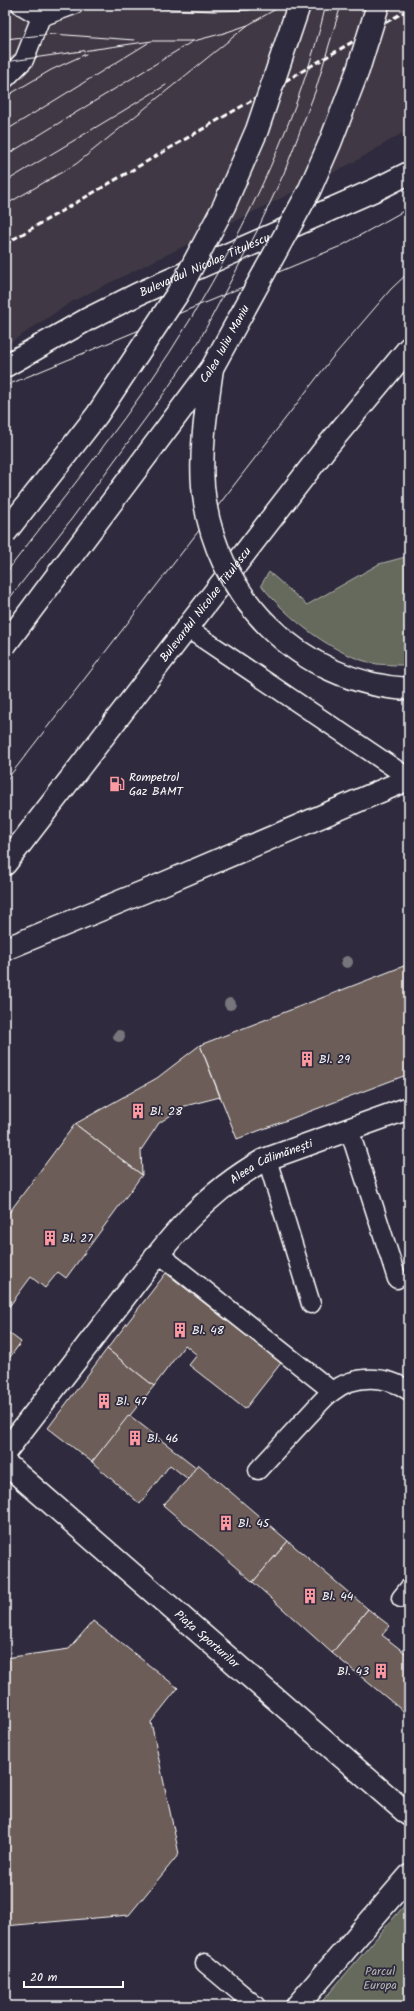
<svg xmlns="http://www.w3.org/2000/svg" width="414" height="2011" viewBox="0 0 414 2011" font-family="Kalam,sans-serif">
	<rect width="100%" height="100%" fill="#2f2a3d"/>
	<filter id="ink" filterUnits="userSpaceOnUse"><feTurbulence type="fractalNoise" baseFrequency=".025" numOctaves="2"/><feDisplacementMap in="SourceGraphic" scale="8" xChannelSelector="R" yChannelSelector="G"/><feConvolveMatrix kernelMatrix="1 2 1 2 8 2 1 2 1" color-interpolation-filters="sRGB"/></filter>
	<g filter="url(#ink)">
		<path fill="#413945" d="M5 5H409V129L354 162 73 301 5 346Z"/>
		<g fill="#656b5d" stroke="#b2b5ae">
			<path d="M409 556 408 665C398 665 387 665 377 664 335 657 286 617 261 585L269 572 307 605 379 564Z"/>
			<path d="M409 1900V2006H318Z"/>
		</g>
		<g fill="#6c5d59" stroke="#fff">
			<path d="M409 964V1074L237 1139 200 1045Z"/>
			<path d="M200 1045 220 1097 185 1106 159 1123 141 1150 142 1175 75 1124 157 1078Z"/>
			<path d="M75 1124 142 1175 66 1278 58 1272 45 1288 31 1277 5 1312V1218Z"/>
			<path d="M166 1273 281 1363 245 1409 189 1365 197 1355 185 1345 154 1386 107 1349Z"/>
			<path d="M5 1330 21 1342 5 1364Z"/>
			<path d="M107 1349 154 1386 92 1462 48 1428Z"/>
			<path d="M129 1415 197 1468 188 1479 170 1465 140 1504 92 1462Z"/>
			<path d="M198 1464 288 1541 253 1582 163 1505 188 1479Z"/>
			<path d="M288 1541 368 1609 332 1653 253 1582Z"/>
			<path d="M368 1609 390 1626 382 1635 409 1656V1716L332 1653Z"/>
			<path d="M93 1621 178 1688 151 1722 179 1854 129 1915 5 1926V1658L69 1649Z"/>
		</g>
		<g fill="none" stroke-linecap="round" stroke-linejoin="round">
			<defs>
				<g id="lane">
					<path d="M21 5 41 17 74 5"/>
					<path d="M5 79 24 60 41 17"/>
					<path d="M187 628 409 778"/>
					<path d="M349 1129 397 1279"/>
					<path d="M267 1159 311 1304"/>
					<path d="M158 1253 332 1391"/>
					<path d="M258 1470C275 1452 291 1434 308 1416 316 1408 323 1398 332 1392 354 1374 387 1375 409 1391"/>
					<path d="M401 1598 409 1588"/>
					<path d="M205 1963 256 2006"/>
				</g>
				<g id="street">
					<path id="s1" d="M5 1452C40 1407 75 1361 110 1316 158 1254 194 1199 264 1160L409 1108"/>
					<path id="s2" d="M5 1463 409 1815"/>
				</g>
				<g id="secondary">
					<path id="s3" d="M5 366 88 319 138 294 377 189 409 173"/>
					<path id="s4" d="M5 864 325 449 409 348"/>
					<path d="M5 949 158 886 409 779"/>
					<path d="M297 2006 409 1876"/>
				</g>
			</defs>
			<use href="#lane" stroke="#fff" stroke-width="21"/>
			<use href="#street" stroke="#fff" stroke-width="25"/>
			<use href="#secondary" stroke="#fff" stroke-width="25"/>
			<use href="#lane" stroke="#2f2a3d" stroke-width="18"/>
			<use href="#street" stroke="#2f2a3d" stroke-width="22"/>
			<use href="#secondary" stroke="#2f2a3d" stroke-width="22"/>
			<g stroke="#fff" stroke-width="1">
				<path d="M92 5 213 11 249 10 263 5"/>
				<path d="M5 39 53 34 134 40"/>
				<path d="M5 62 152 41H194L224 33 248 25 283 5"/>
				<path d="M5 97 51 70 86 54"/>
				<path d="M5 131 148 43"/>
				<path d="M5 156 193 41"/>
				<path d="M5 182 166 85"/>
				<path d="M5 205 76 164 248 25"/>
				<path d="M5 386 341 246 409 208"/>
				<path d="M5 574C68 491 136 410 190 320 248 224 300 114 326 5"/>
				<path d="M5 604 70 521 165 392 198 343 256 233 284 173 315 92 341 5"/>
				<path d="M5 782 332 358 391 289 409 272"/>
			</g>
			<path stroke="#fff" stroke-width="3" stroke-dasharray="6 3" stroke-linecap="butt" d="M5 244 409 9"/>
			<defs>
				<path id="secondary-bridge" d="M212 368C207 406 200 447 203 486 212 594 300 684 409 689"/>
				<g id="primary-bridge">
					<path d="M5 533 97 415 178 293 224 206 257 130 299 5"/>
					<path id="s5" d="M5 645 212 368 309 191 330 143 358 70 378 5"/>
				</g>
			</defs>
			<use href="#secondary-bridge" stroke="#fff" stroke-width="25" stroke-linecap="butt"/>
			<use href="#primary-bridge" stroke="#fff" stroke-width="25" stroke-linecap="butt"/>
			<use href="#secondary-bridge" stroke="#2f2a3d" stroke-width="22"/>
			<use href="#primary-bridge" stroke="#2f2a3d" stroke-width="22"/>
		</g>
		<g fill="#77767b">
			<circle cx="347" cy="962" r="6"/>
			<circle cx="230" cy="1004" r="6"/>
			<circle cx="119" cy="1036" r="6"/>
		</g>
	</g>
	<defs>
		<symbol id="fuel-bare" viewBox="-9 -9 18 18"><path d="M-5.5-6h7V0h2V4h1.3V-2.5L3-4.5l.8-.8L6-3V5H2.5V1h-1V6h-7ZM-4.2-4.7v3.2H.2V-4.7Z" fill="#ff9aa2" stroke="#2f2a3d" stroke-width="2.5" paint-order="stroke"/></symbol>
		<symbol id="building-bare" viewBox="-9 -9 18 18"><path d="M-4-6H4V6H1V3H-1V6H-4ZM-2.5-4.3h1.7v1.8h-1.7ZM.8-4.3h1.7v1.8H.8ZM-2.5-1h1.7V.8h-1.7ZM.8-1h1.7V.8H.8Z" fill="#ff9aa2" stroke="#2f2a3d" stroke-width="2.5" paint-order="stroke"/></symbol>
	</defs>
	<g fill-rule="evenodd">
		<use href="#fuel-bare" x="106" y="773" width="22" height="22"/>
		<use href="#building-bare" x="296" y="1048" width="22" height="22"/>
		<use href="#building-bare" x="127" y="1100" width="22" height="22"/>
		<use href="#building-bare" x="39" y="1227" width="22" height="22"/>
		<use href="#building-bare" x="169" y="1319" width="22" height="22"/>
		<use href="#building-bare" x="93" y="1390" width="22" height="22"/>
		<use href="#building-bare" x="124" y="1427" width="22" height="22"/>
		<use href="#building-bare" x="215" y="1512" width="22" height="22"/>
		<use href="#building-bare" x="299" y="1585" width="22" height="22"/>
		<use href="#building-bare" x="370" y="1660" width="22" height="22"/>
	</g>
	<g text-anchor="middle" stroke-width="3.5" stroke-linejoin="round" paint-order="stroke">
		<g font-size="12" fill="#fff" stroke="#2f2a3d">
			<text dy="4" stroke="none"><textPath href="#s3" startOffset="224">Bulevardul Nicolae Titulescu</textPath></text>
			<text dy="4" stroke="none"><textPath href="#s5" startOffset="373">Calea Iuliu Maniu</textPath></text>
			<text dy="4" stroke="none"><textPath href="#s4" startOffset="328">Bulevardul Nicolae Titulescu</textPath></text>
			<text dy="4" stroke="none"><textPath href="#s1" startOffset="399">Aleea Călimănești</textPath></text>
			<text dy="4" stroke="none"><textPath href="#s2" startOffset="268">Piața Sporturilor</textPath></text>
		</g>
		<g font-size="12" fill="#fff" stroke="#2f2a3d" text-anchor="start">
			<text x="129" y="781">Rompetrol<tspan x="129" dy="14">Gaz BAMT</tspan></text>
			<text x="319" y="1063">Bl. 29</text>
			<text x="150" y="1115">Bl. 28</text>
			<text x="62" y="1242">Bl. 27</text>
			<text x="192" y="1334">Bl. 48</text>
			<text x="116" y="1405">Bl. 47</text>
			<text x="147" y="1442">Bl. 46</text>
			<text x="238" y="1527">Bl. 45</text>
			<text x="322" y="1600">Bl. 44</text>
			<text x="369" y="1675" text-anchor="end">Bl. 43</text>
		</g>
		<g font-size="12" fill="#b2b5ae" stroke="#2f2a3d">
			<text x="380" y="1975">Parcul<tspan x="380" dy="14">Europa</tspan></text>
		</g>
	</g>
	<rect width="414" height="2011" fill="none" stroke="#2f2a3d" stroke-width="20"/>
	<rect x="10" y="10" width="394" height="1991" fill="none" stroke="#fff" stroke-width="1.5" filter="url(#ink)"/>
	<path d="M24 1981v6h99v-6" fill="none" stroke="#ffffff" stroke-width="2"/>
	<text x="30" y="1981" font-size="12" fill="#ffffff" stroke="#2f2a3d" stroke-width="3" paint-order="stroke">20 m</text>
</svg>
